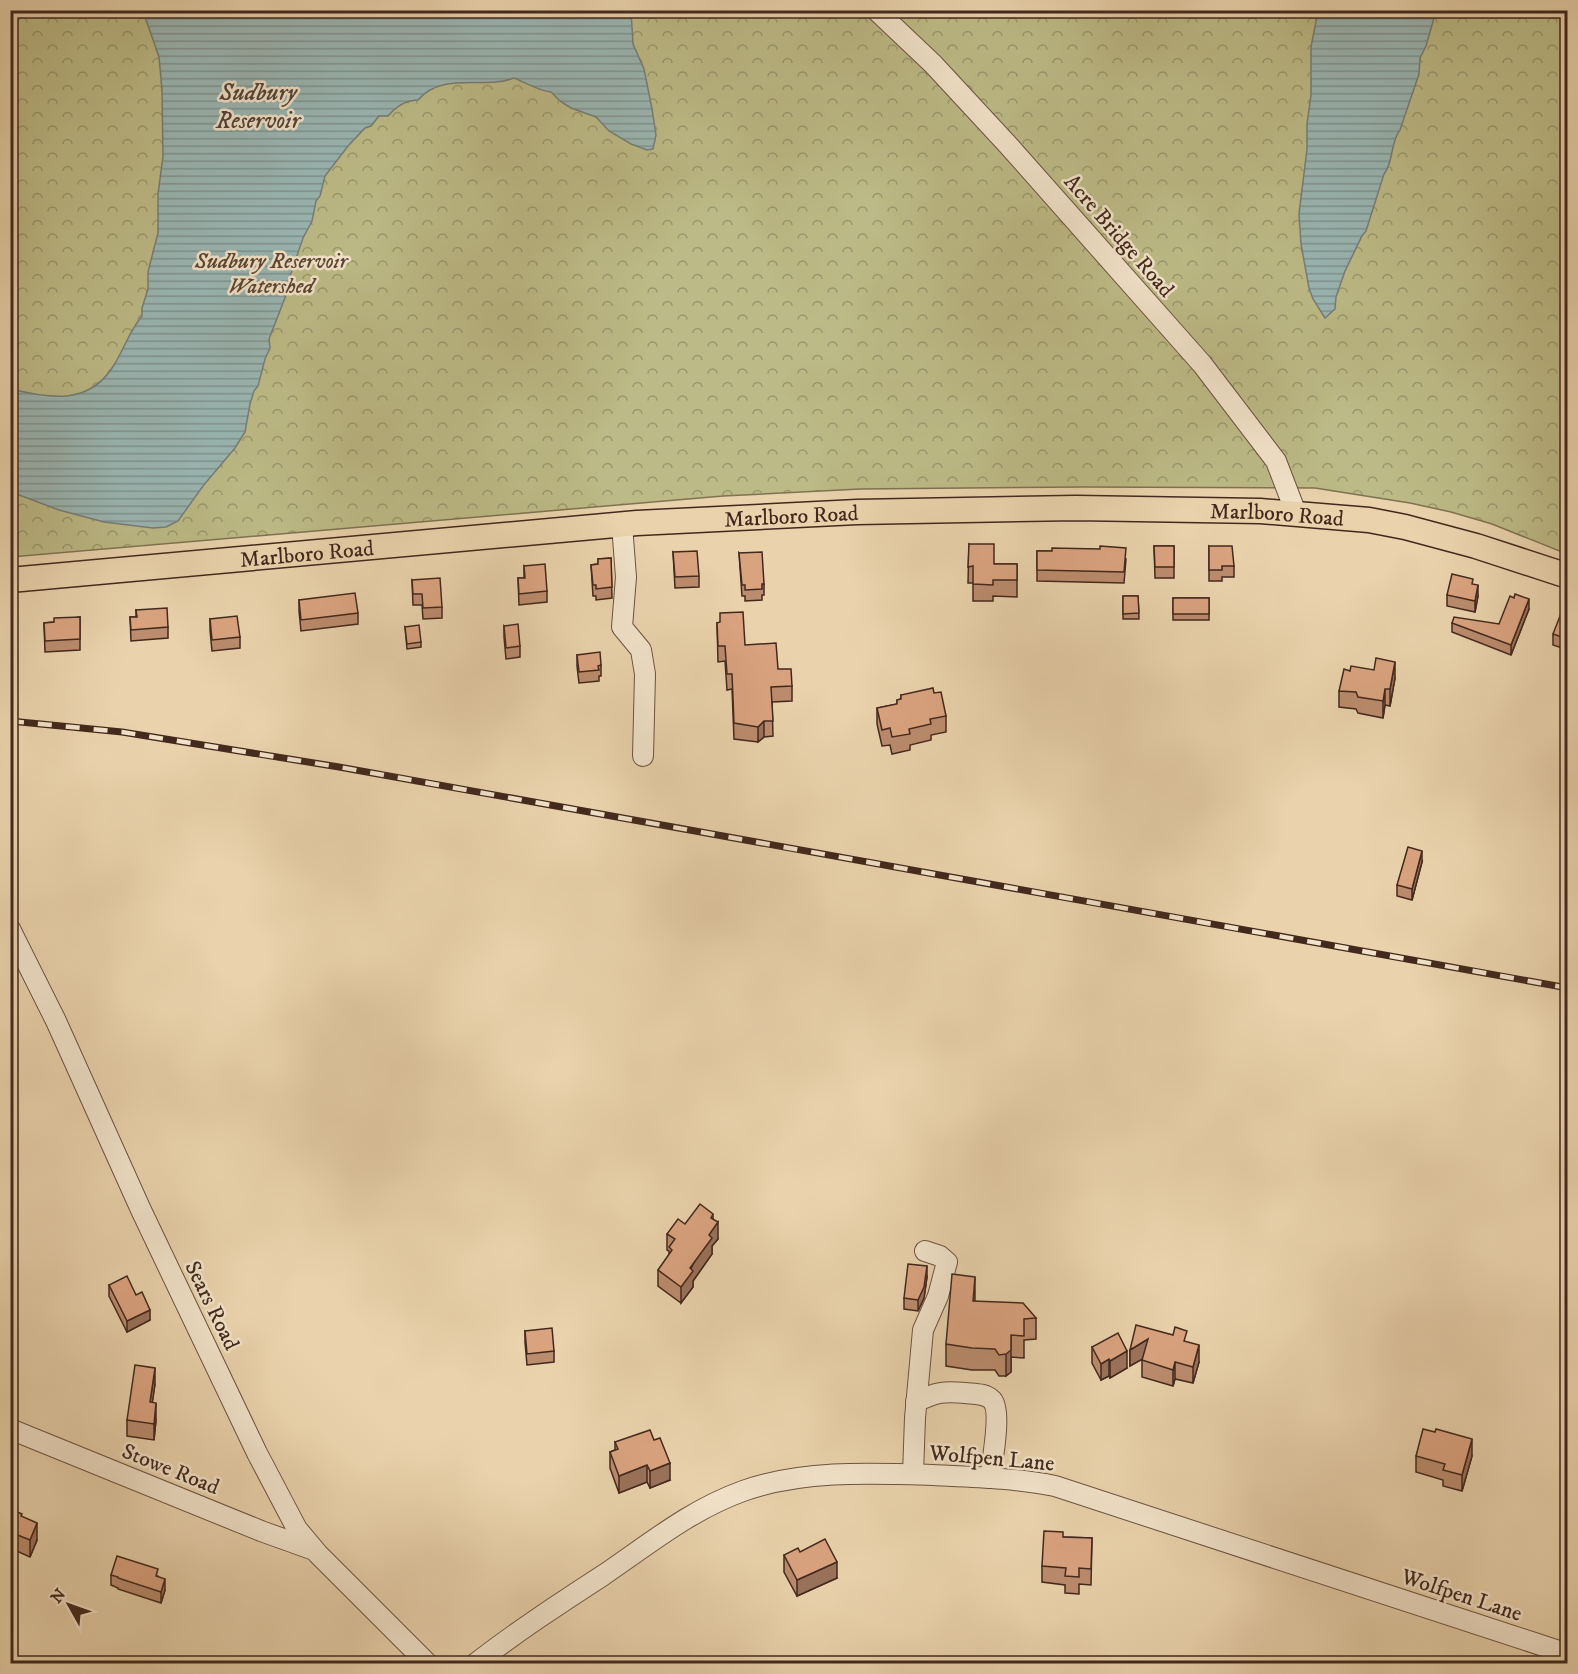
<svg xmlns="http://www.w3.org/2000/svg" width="1578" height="1674" viewBox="0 0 1578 1674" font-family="'IM FELL DW Pica',serif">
	<defs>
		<pattern id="park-crowns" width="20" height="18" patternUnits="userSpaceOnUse" patternTransform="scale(1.5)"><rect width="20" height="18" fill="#bcba86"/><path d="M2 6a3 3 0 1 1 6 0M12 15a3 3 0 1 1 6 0" fill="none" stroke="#9a976d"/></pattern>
		<pattern id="water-rules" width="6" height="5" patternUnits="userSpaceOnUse" patternTransform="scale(1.5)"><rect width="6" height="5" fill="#9ab6b3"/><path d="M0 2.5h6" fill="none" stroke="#7f9491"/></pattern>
	</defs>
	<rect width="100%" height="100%" fill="#e9d2ac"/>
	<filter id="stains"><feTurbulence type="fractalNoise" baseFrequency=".00333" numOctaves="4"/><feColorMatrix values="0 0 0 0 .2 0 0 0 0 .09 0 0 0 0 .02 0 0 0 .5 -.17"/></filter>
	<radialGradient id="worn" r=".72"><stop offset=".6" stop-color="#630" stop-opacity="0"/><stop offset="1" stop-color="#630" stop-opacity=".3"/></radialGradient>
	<path fill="url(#park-crowns)" stroke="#807252" stroke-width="1.5" d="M11 11H1567V554L1492 524 1451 512 1410 503 1315 488 1084 487 860 489 723 496 11 557Z"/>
	<g fill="url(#water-rules)" stroke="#777e77" stroke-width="1.5">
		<path d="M143 11H631L633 44 644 69 652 109 656 135 653 149 647 150 631 144 609 131 596 117 571 108 560 101 551 92C539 91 526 83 514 78 484 90 442 71 418 100 404 101 397 106 388 116H379L371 126 365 128 348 146 325 176 320 196 316 201 312 221 303 238 290 276 288 290 269 339 270 348 265 359 258 386 254 391 250 404 245 432 235 448 203 486 178 521 166 527 153 528 104 522 59 510 11 492V389C51 399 90 405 114 365 124 349 130 330 142 316V308L148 289V272L158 233V194L163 156 162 90 159 57Z"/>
		<path d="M1318 11H1436L1426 46 1420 58 1419 74 1400 130C1390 142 1394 162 1384 174L1366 231 1362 236 1345 271 1336 297 1335 309 1325 318 1313 299 1309 288 1301 244 1299 214 1307 149V124L1311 95V47Z"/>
	</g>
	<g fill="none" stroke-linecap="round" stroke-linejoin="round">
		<defs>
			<g id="minor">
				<path d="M876 10 933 64 1008 145 1202 364 1276 461 1296 513"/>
				<path d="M622 525 626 577 622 627 641 650 645 674 643 756"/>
				<path d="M10 929 56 1021 141 1210 257 1453 297 1529 318 1554 428 1664"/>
				<path d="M916 1402C936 1392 944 1391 965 1393 974 1394 985 1393 992 1400 1002 1411 992 1462 990 1478"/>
				<path d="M10 1429 261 1531 314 1550"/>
				<path d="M913 1474 915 1418 923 1330 938 1296 947 1262 940 1256 925 1251"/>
				<path d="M475 1664C516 1632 559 1604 602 1576 648 1545 690 1510 743 1491 802 1470 870 1473 933 1475 974 1477 1015 1478 1055 1486L1568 1654"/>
			</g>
			<g id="major">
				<path id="s1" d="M10 580 637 523 857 512 1076 508 1260 511 1369 520 1405 527 1476 546 1568 576"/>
			</g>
		</defs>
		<use href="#minor" stroke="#6c5341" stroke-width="22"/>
		<use href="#major" stroke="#43291d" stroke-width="27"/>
		<use href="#minor" stroke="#f1e2c9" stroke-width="20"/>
		<use href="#major" stroke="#e9d2ac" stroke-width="24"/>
		<defs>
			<path id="rail" d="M10 721 122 732 339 767 1568 988"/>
		</defs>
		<use href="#rail" stroke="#43291d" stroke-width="7"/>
		<use href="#rail" stroke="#f1e2c9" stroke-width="4.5" stroke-dasharray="14" stroke-linecap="butt"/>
	</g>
	<g fill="#bb8c6e" stroke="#43291d" stroke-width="1.5">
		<path d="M969 544 994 564H1017V597L993 596V601H973V583H968Z"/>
		<path d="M1154 546H1174V578H1155Z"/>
		<path d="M1209 546 1234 566V577H1222V581H1209Z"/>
		<path d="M1037 551H1052L1126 559 1124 583 1037 581Z"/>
		<path d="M673 552 699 576V587L675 588Z"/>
		<path d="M739 553 764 584V595H762V600L745 601V596H742Z"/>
		<path d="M611 558 612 598 596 600V596H593L591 565 598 564V559Z"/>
		<path d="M524 566 547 591V602L519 605 518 578H524Z"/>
		<path d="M412 580 442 607V618L423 619 422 605H413Z"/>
		<path d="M1447 595 1478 596 1475 612 1447 606Z"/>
		<path d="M1123 596H1138L1139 619H1123Z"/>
		<rect x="1173" y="598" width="36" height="22"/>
		<path d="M1514 598 1529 609 1511 655 1452 632V623L1499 624Z"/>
		<path d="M299 600 358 613V624L301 631 299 611Z"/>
		<path d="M136 610 168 627V638L131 641 130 617H136Z"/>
		<path d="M1568 613V650L1553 645V634Z"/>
		<path d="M80 617V650L45 652 44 623 54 622Z"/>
		<path d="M210 619 240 637V648L212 651 210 630Z"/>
		<path d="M717 623 745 645 778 669 792 686V701L772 702 773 736 764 737 758 742 734 739 732 689 727 690 725 661 718 662Z"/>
		<path d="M504 626 520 646V657L506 659 504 637Z"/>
		<path d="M405 627 421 642V647L407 649Z"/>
		<path d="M577 655 601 665V676H599V681L579 683 577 666Z"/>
		<path d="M1395 678 1390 706 1385 705 1383 718 1358 713 1356 709 1339 707V691Z"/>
		<path d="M934 693 946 716V732L931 735V740L910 745V750L892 754 890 745 882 746 877 724V708L897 704V700L901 699V695Z"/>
		<path d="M1422 862 1412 900 1397 896V885Z"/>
		<path d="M713 1219 718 1239 712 1246V1254L693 1281V1287L681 1303 658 1286V1270L669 1255V1251L667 1250V1234L685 1224Z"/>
		<path d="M927 1277 924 1298 918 1311 904 1309V1298Z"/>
		<path d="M109 1285 136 1295 150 1320 127 1332 109 1296Z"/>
		<path d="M975 1301 1036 1318V1339L1024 1340V1358L1011 1357V1372L1006 1376H999L995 1370H972L946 1366V1344Z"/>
		<path d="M525 1331 554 1351V1362L527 1365 525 1342Z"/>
		<path d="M1187 1342 1199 1362 1193 1383 1175 1379 1173 1386 1142 1377V1359L1130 1366V1350Z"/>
		<path d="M1092 1347 1127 1368 1110 1378 1109 1376 1101 1380 1092 1363Z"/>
		<path d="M155 1384 152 1403 156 1420 154 1440 127 1436V1420Z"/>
		<path d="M615 1442 670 1480 650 1488 647 1482 619 1493 610 1468V1452L615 1450Z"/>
		<path d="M1416 1456H1472L1462 1491 1443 1486V1480L1416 1472Z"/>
		<path d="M10 1509 22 1517 37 1540 30 1557 10 1548Z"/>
		<path d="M1063 1537 1092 1538 1091 1585 1079 1584V1594L1065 1593V1585L1042 1582V1566Z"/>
		<path d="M800 1552 837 1578 797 1596 784 1572V1555Z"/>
		<path d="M111 1575 158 1576 165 1590 161 1603 118 1589V1588L111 1585Z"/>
	</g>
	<g fill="#99725a" stroke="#43291d" stroke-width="1.5">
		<path d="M1478 585V596L1475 612V601Z"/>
		<path d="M1529 599V609L1511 655V645Z"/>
		<path d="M1395 662V678L1390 706V689Z"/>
		<path d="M1385 689V705L1383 718V701Z"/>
		<path d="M764 721V737L758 742V727Z"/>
		<path d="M1422 851V862L1412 900V889Z"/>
		<path d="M14 1114V1120L10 1122V1117Z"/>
		<path d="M713 1214V1228L718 1222V1239L712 1246V1254L693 1281V1287L681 1303V1287L709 1235 711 1218Z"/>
		<path d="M927 1266V1277L924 1298 918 1311V1300Z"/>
		<path d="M975 1277V1299L973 1322V1301Z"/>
		<path d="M150 1310V1320L127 1332V1321Z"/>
		<path d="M1011 1335V1372L1006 1376V1354Z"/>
		<path d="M1148 1339V1356L1130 1366V1350Z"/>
		<path d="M1199 1345V1362L1193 1383V1367Z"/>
		<path d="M1127 1351V1368L1110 1378V1361Z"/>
		<path d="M1109 1359V1376L1101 1380V1364Z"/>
		<path d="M1175 1362V1379L1173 1386V1370Z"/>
		<path d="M155 1368V1384L150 1419V1402Z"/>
		<path d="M156 1403V1420L154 1440V1424Z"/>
		<path d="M1472 1439V1456L1462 1491V1475Z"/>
		<path d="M670 1463V1480L650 1488V1471Z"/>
		<path d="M647 1465V1482L619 1493V1476Z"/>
		<path d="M37 1523V1540L30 1557V1540Z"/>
		<path d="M837 1562V1578L797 1596V1580Z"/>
		<path d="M165 1579V1590L161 1603V1592Z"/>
	</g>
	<g fill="#daa380" stroke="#43291d" stroke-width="1.5">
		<path d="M969 544H994V564H1017V580H993V585L973 584V566L968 567Z"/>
		<path d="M1100 546 1126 548 1124 572 1037 570V551H1052V548L1100 549Z"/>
		<path d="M1154 546H1174V567H1155Z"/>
		<path d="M1209 546H1232L1234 566H1222V570H1209Z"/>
		<path d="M697 551 699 576 675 577 673 552Z"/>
		<path d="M762 552 764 584H762V589L745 590V585H742L739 553Z"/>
		<path d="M611 558 612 587 596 589V585H593L591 565 598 564V559Z"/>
		<path d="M545 564 547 591 519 594 518 578H525L524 566Z"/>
		<path d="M1452 574 1473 579 1472 584 1478 585 1475 601 1447 595Z"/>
		<path d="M440 578 442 607 423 608 422 594H413L412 580Z"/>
		<path d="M355 593 358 613 301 620 299 600Z"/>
		<path d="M1515 594 1529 599 1511 645 1452 623 1454 617 1499 624 1510 596 1514 598Z"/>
		<path d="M1123 596H1138L1139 613 1123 614Z"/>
		<rect x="1173" y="598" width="36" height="16"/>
		<path d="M167 608 168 627 131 630 130 617H137L136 610Z"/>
		<path d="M1562 611 1568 613V639L1553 634Z"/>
		<path d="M743 612 745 645 776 643 778 669H791L792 686 771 687 773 721H764L758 727 734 723 732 674H727L725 646H718L717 623 720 622V613Z"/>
		<path d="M237 616 240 637 212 640 210 619Z"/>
		<path d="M80 617V639L45 641 44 623 54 622V618Z"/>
		<path d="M518 624 520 646 506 648 504 626Z"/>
		<path d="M419 625 421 642 407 644 405 627Z"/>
		<path d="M600 652 601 665 598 666 599 670 579 672 577 655Z"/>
		<path d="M1376 658 1395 662 1390 689H1385L1383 701 1358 697 1356 692 1339 691 1344 669 1350 671 1351 666 1374 670Z"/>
		<path d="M933 688 934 693 941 692 946 716 930 719 931 724 909 729 910 734 892 737 890 728 882 730 877 708 897 704V700L901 699V695Z"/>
		<path d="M1408 847 1422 851 1412 889 1397 885Z"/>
		<path d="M10 1109 14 1114 10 1117Z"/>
		<path d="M700 1204 713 1214 711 1218 718 1222 709 1235 712 1238 690 1268 693 1271 681 1287 658 1270 672 1250 669 1247 675 1239 667 1234 678 1219 685 1224Z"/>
		<path d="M908 1264 927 1266 924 1287 918 1300 904 1298Z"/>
		<path d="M952 1274 975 1277 973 1301 1023 1303 1036 1318 1024 1319V1336L1011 1335V1350L1006 1354 999 1355 995 1349 972 1348 946 1344Z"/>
		<path d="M127 1276 136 1295 142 1292 150 1310 127 1321 109 1285Z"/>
		<path d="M1136 1325 1173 1335 1175 1327 1187 1331 1184 1341 1199 1345 1193 1367 1175 1362 1173 1370 1142 1360 1148 1339 1130 1350Z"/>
		<path d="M552 1328 554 1351 527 1354 525 1331Z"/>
		<path d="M1118 1333 1127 1351 1110 1361 1109 1359 1101 1364 1092 1347Z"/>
		<path d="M135 1365 155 1368 150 1402 156 1403 154 1424 127 1420Z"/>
		<path d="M1423 1429 1435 1432 1436 1429 1472 1439 1462 1475 1443 1470 1445 1464 1416 1456Z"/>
		<path d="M650 1430 654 1440 660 1438 670 1463 650 1471 647 1465 619 1476 610 1452 618 1449 615 1442Z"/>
		<path d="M10 1509 22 1514 21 1516 37 1523 30 1540 10 1532Z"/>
		<path d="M1044 1531 1063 1532V1537L1092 1538 1091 1569 1079 1568V1577L1065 1576 1066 1568 1042 1566Z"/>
		<path d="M825 1539 837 1562 797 1580 784 1555 798 1548 800 1552Z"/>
		<path d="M117 1556 158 1569 156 1576 165 1579 161 1592 118 1578V1577L111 1575Z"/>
	</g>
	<g text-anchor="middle" stroke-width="5" stroke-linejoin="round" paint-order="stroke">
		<g font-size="22" fill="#43291d" stroke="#f1e2c9">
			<text transform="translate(1120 235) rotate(49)" y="8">Acre Bridge Road</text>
			<text dy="8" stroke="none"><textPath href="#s1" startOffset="1270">Marlboro Road</textPath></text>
			<text dy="8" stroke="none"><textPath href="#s1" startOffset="784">Marlboro Road</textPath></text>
			<text dy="8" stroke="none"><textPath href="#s1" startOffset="298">Marlboro Road</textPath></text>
			<text transform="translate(213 1305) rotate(64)" y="8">Sears Road</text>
			<text transform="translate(992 1457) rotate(5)" y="8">Wolfpen Lane</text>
			<text transform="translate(171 1468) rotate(22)" y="8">Stowe Road</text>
			<text transform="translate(1462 1594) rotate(18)" y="8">Wolfpen Lane</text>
		</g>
		<g font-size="22" font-style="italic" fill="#5b4632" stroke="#f1e2c9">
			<text x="271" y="268">Sudbury Reservoir<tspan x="271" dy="25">Watershed</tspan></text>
		</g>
		<g font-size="24" font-style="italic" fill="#54453b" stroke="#f1e2c9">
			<text x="258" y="100">Sudbury<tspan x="258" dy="28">Reservoir</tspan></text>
		</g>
	</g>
	<rect width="1578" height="1674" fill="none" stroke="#e9d2ac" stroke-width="36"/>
	<rect x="12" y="12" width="1554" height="1650" fill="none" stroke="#43291d" stroke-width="3"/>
	<rect x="18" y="18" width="1542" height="1638" fill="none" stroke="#43291d" stroke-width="1.5"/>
	<g transform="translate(69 1605) rotate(310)" stroke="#f1e2c9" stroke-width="4.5" paint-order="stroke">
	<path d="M0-4.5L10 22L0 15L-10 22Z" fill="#43291d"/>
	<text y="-9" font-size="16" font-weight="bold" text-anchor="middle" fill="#43291d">N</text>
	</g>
	<rect width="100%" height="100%" filter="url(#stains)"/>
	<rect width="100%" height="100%" fill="url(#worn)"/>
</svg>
